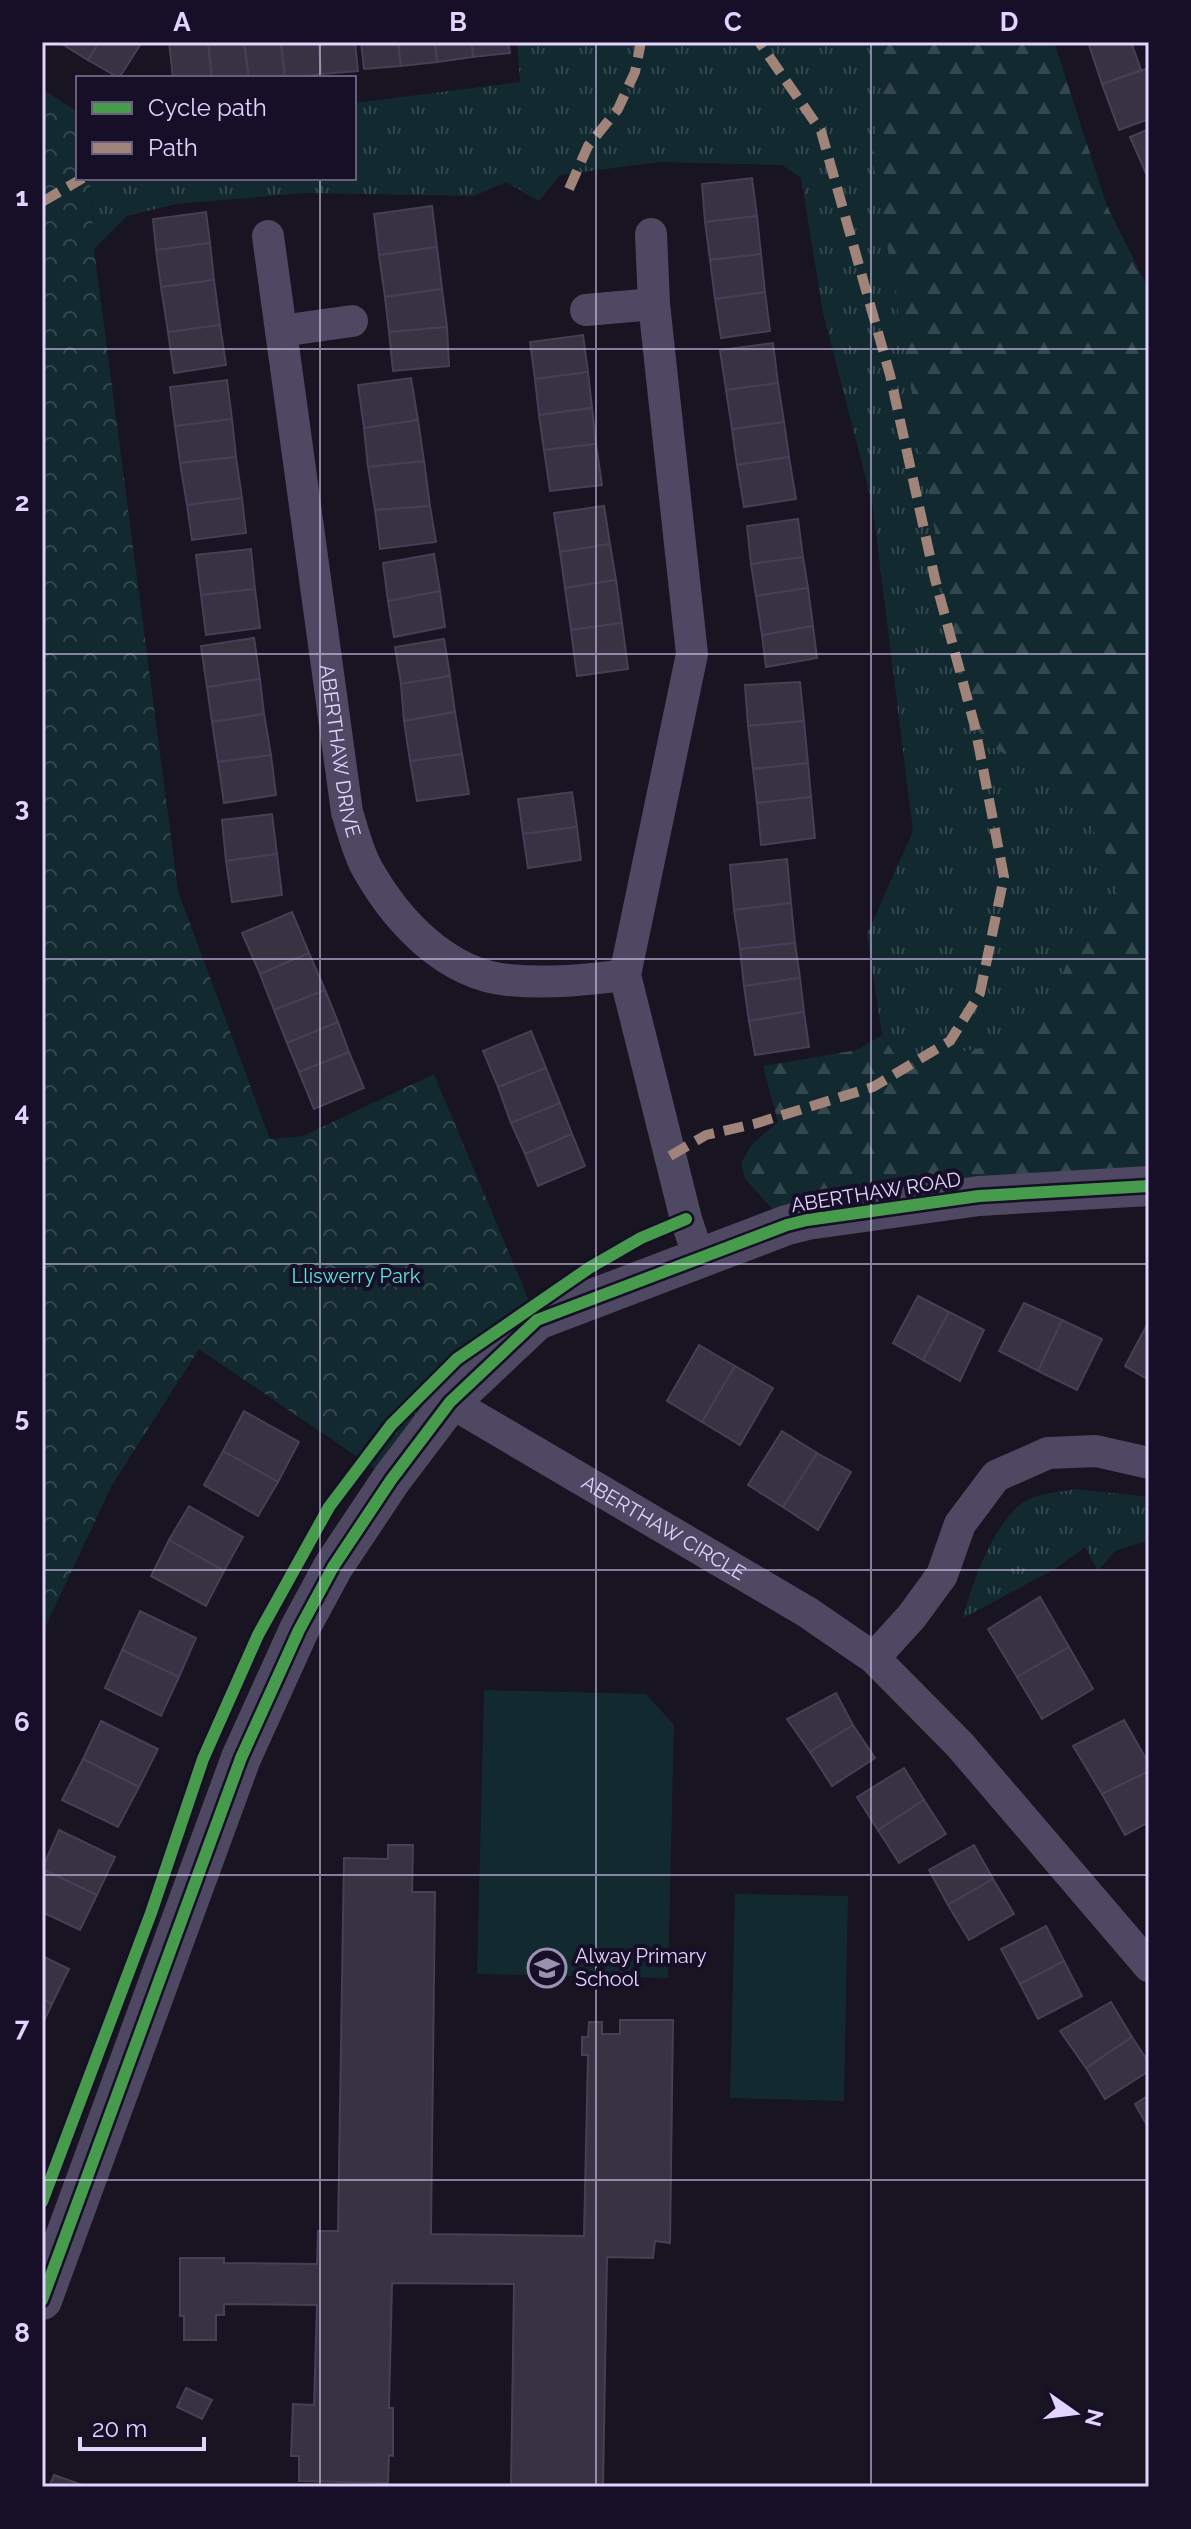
<svg xmlns="http://www.w3.org/2000/svg" width="1191" height="2529" viewBox="0 0 1191 2529" font-family="Raleway,sans-serif">
	<defs>
		<pattern id="grass-tufts" width="24" height="20" patternUnits="userSpaceOnUse" patternTransform="scale(2)"><rect width="24" height="20" fill="#12292f"/><path d="M3 7l-1-3M5 7V3M7 7l1-3M15 17l-1-3M17 17v-4M19 17l1-3" fill="none" stroke="#34474e"/></pattern>
		<pattern id="forest-firs" width="22" height="20" patternUnits="userSpaceOnUse" patternTransform="scale(2)"><rect width="22" height="20" fill="#12292f"/><path d="M5 1l3.5 6h-7zM16 11l3.5 6h-7z" fill="#34474e"/></pattern>
		<pattern id="park-crowns" width="20" height="18" patternUnits="userSpaceOnUse" patternTransform="scale(2)"><rect width="20" height="18" fill="#12292f"/><path d="M2 6a3 3 0 1 1 6 0M12 15a3 3 0 1 1 6 0" fill="none" stroke="#34474e"/></pattern>
	</defs>
	<rect width="100%" height="100%" fill="#181421"/>
	<g fill="url(#grass-tufts)">
		<path d="M517 42H866L883 74 872 155 965 711 1020 760 1048 777 1082 810 1109 859 1117 891 1068 962 1040 1021 1004 1043 928 1059 896 1058 882 1035 867 934 913 831 872 502 823 313 801 178 782 165 660 162 560 175 539 201 506 182 474 196 305 193 176 204 127 216 94 249 90 178H354V103L520 82Z"/>
		<path d="M1076 1489 1149 1497V1540L1115 1551 1098 1571 1085 1547 1055 1569 963 1618C972 1583 995 1518 1027 1500 1041 1493 1061 1492 1076 1489Z"/>
	</g>
	<path fill="url(#forest-firs)" d="M866 42H1054L1107 206 1149 290V1186L787 1225 745 1179 741 1163 752 1144 778 1122 763 1066 857 1050 882 1035 897 1058 928 1059 1004 1043 1040 1021 1068 962 1117 891 1109 859 1082 810 1048 777 988 745 965 711 872 155 883 74Z"/>
	<path fill="url(#park-crowns)" d="M42 89 78 112V178H90L94 249 178 891 270 1139 303 1136 434 1074 537 1320 391 1480 199 1349 112 1485 42 1634Z"/>
	<g fill="#12292f">
		<path d="M484 1690 646 1694 674 1725 668 1978 477 1974Z"/>
		<path d="M735 1894 848 1896 844 2101 730 2098Z"/>
	</g>
	<g fill="#383243" stroke="#463f55" stroke-width="2">
		<path d="M59 42H99L88 60Z"/>
		<path d="M99 42H142L119 78 88 60Z"/>
		<path d="M169 42H208L212 78H173Z"/>
		<path d="M208 42H244L249 78H212Z"/>
		<path d="M244 42H281L285 78H249Z"/>
		<path d="M281 42H318L322 74 285 78Z"/>
		<path d="M318 42H355L358 71 322 74Z"/>
		<path d="M361 42H398L401 66 364 69Z"/>
		<path d="M398 42H435L437 62 401 66Z"/>
		<path d="M435 42H472L473 57 437 62Z"/>
		<path d="M472 42H508L510 53 473 57Z"/>
		<path d="M1088 42H1131L1141 70 1102 84Z"/>
		<path d="M1149 68V119L1119 130 1102 84Z"/>
		<path d="M1149 129V180L1130 137Z"/>
		<path d="M752 178 757 216 705 222 702 184Z"/>
		<path d="M432 206 437 247 379 255 374 214Z"/>
		<path d="M206 212 210 243 156 250 153 219Z"/>
		<path d="M757 216 761 254 710 260 705 222Z"/>
		<path d="M210 243 214 280 161 287 156 250Z"/>
		<path d="M437 247 442 289 385 297 379 255Z"/>
		<path d="M761 254 765 292 715 299 710 260Z"/>
		<path d="M214 280 220 325 168 332 161 287Z"/>
		<path d="M442 289 447 327 389 332 385 297Z"/>
		<path d="M765 292 770 331 721 338 715 299Z"/>
		<path d="M220 325 226 365 174 373 168 332Z"/>
		<path d="M447 327 449 366 393 371 389 332Z"/>
		<path d="M583 335 588 372 535 379 530 342Z"/>
		<path d="M773 343 778 383 726 390 720 350Z"/>
		<path d="M588 372 592 408 539 415 535 379Z"/>
		<path d="M411 378 418 420 364 428 358 385Z"/>
		<path d="M227 380 232 419 175 426 170 387Z"/>
		<path d="M778 383 784 422 732 429 726 390Z"/>
		<path d="M592 408 596 444 544 450 539 415Z"/>
		<path d="M232 419 236 457 180 463 175 426Z"/>
		<path d="M418 420 424 461 368 467 364 428Z"/>
		<path d="M784 422 789 457 737 465 732 429Z"/>
		<path d="M596 444 602 485 550 491 544 450Z"/>
		<path d="M236 457 242 498 187 505 180 463Z"/>
		<path d="M789 457 796 499 744 507 737 465Z"/>
		<path d="M424 461 430 506 375 510 368 467Z"/>
		<path d="M242 498 246 533 192 540 187 505Z"/>
		<path d="M430 506 436 542 380 549 375 510Z"/>
		<path d="M604 506 610 544 560 552 554 513Z"/>
		<path d="M798 519 803 557 751 564 747 526Z"/>
		<path d="M610 544 616 580 565 588 560 552Z"/>
		<path d="M251 549 255 589 201 595 196 555Z"/>
		<path d="M434 554 440 591 388 601 383 563Z"/>
		<path d="M803 557 808 588 756 596 751 564Z"/>
		<path d="M616 580 622 623 571 630 565 588Z"/>
		<path d="M808 588 813 626 762 635 756 596Z"/>
		<path d="M255 589 260 628 206 635 201 595Z"/>
		<path d="M440 591 445 627 394 637 388 601Z"/>
		<path d="M622 623 628 669 577 676 571 630Z"/>
		<path d="M813 626 817 658 766 667 762 635Z"/>
		<path d="M254 638 260 679 207 687 201 646Z"/>
		<path d="M444 639 450 676 401 684 395 647Z"/>
		<path d="M450 676 455 712 404 721 401 684Z"/>
		<path d="M260 679 264 714 212 722 207 687Z"/>
		<path d="M800 682 804 721 748 726 745 685Z"/>
		<path d="M455 712 462 754 410 761 404 721Z"/>
		<path d="M264 714 271 755 218 762 212 722Z"/>
		<path d="M804 721 808 763 753 769 748 726Z"/>
		<path d="M462 754 469 794 417 801 410 761Z"/>
		<path d="M271 755 276 795 224 803 218 762Z"/>
		<path d="M808 763 811 797 757 803 753 769Z"/>
		<path d="M572 792 577 827 523 834 518 799Z"/>
		<path d="M811 797 815 838 761 845 757 803Z"/>
		<path d="M272 814 277 854 226 861 222 820Z"/>
		<path d="M577 827 581 860 528 868 523 834Z"/>
		<path d="M277 854 282 895 232 902 226 861Z"/>
		<path d="M787 859 791 903 734 910 730 865Z"/>
		<path d="M791 903 795 943 740 949 734 910Z"/>
		<path d="M292 912 309 953 260 974 242 933Z"/>
		<path d="M795 943 800 978 744 986 740 949Z"/>
		<path d="M309 953 325 990 274 1010 260 974Z"/>
		<path d="M800 978 804 1012 749 1021 744 986Z"/>
		<path d="M325 990 338 1022 287 1043 274 1010Z"/>
		<path d="M804 1012 809 1047 755 1055 749 1021Z"/>
		<path d="M338 1022 349 1052 299 1072 287 1043Z"/>
		<path d="M531 1031 546 1068 498 1087 483 1051Z"/>
		<path d="M349 1052 364 1088 314 1109 299 1072Z"/>
		<path d="M546 1068 560 1103 511 1123 498 1087Z"/>
		<path d="M560 1103 572 1134 525 1154 511 1123Z"/>
		<path d="M572 1134 585 1166 538 1186 525 1154Z"/>
		<path d="M918 1296 949 1312 923 1360 893 1343Z"/>
		<path d="M1024 1303 1062 1320 1038 1371 999 1351Z"/>
		<path d="M949 1312 984 1330 960 1381 923 1360Z"/>
		<path d="M1062 1320 1102 1339 1077 1390 1038 1371Z"/>
		<path d="M1148 1323 1149 1324V1380L1125 1366Z"/>
		<path d="M699 1345 735 1366 702 1422 667 1401Z"/>
		<path d="M735 1366 773 1388 740 1445 702 1422Z"/>
		<path d="M244 1411 299 1442 278 1482 223 1451Z"/>
		<path d="M782 1431 817 1453 783 1507 748 1485Z"/>
		<path d="M223 1451 278 1482 258 1516 204 1485Z"/>
		<path d="M817 1453 851 1472 818 1530 783 1507Z"/>
		<path d="M189 1506 243 1537 224 1571 169 1540Z"/>
		<path d="M169 1540 224 1571 206 1606 151 1576Z"/>
		<path d="M1040 1597 1069 1647 1017 1677 988 1629Z"/>
		<path d="M140 1611 196 1638 179 1677 122 1650Z"/>
		<path d="M1069 1647 1093 1689 1042 1719 1017 1677Z"/>
		<path d="M122 1650 179 1677 161 1716 105 1688Z"/>
		<path d="M836 1693 853 1725 810 1752 787 1719Z"/>
		<path d="M1124 1720 1149 1764V1771L1102 1794 1073 1746Z"/>
		<path d="M101 1721 158 1749 139 1787 83 1759Z"/>
		<path d="M853 1725 875 1758 832 1786 810 1752Z"/>
		<path d="M83 1759 139 1787 118 1827 62 1800Z"/>
		<path d="M904 1768 924 1800 878 1830 857 1797Z"/>
		<path d="M1149 1771V1822L1125 1835 1102 1794Z"/>
		<path d="M924 1800 946 1834 899 1863 878 1830Z"/>
		<path d="M59 1830 115 1857 97 1895 42 1869Z"/>
		<path d="M388 1845H413L412 1892H435L431 2234 584 2236 588 2055H582V2037H588L589 2022H602V2034H620V2020H673L670 2243 655 2241 653 2258 607 2257 603 2487H511L514 2284 392 2283 389 2408H393V2456L389 2455 388 2483 299 2481V2456H291L293 2404 314 2405 317 2305 224 2304V2315H216V2340H184V2316H180V2258H224V2263L317 2264 318 2231H338L344 1858 388 1859Z"/>
		<path d="M974 1845 993 1879 948 1905 929 1870Z"/>
		<path d="M42 1869 97 1895 80 1930 42 1912Z"/>
		<path d="M993 1879 1014 1914 969 1940 948 1905Z"/>
		<path d="M1046 1926 1064 1961 1020 1984 1001 1949Z"/>
		<path d="M42 1956 69 1969 52 2004 42 1999Z"/>
		<path d="M1064 1961 1082 1996 1038 2019 1020 1984Z"/>
		<path d="M42 1999 52 2004 42 2025Z"/>
		<path d="M1111 2002 1132 2037 1086 2068 1060 2031Z"/>
		<path d="M1132 2037 1149 2063V2071L1105 2099 1086 2068Z"/>
		<path d="M1149 2095V2129L1135 2104Z"/>
		<path d="M186 2388 212 2400 202 2419 177 2407Z"/>
		<path d="M54 2475 88 2487H49Z"/>
	</g>
	<g fill="none" stroke-linecap="round" stroke-linejoin="round">
		<g stroke="#4e4862" stroke-width="32">
			<path d="M651 234 654 304 692 654 625 975 686 1219 699 1258"/>
			<path id="s1" d="M268 236 347 812C353 831 358 853 368 870 397 921 446 974 508 980 547 984 586 980 625 975"/>
			<path d="M586 310 654 304"/>
			<path d="M281 331 352 321"/>
			<path id="s2" d="M450 1402 807 1612 874 1658 960 1745 1149 1966"/>
			<path d="M874 1658 912 1616 942 1575 960 1524 996 1476 1048 1453 1096 1451 1149 1463"/>
		</g>
		<path stroke="#4e4862" stroke-width="40" d="M42 2300 241 1758 299 1630 333 1567 391 1480 450 1402 537 1320 787 1225 807 1220 979 1196 1149 1186"/>
		<g stroke="#a18479" stroke-width="10" stroke-dasharray="20 10" stroke-linecap="butt">
			<path d="M569 189 588 146 618 109 635 72 641 42"/>
			<path d="M42 202 83 178"/>
			<path d="M670 1156 706 1135 754 1124 873 1087 950 1041 980 993 1004 877 975 727 935 579 890 375 821 131 759 42"/>
		</g>
		<defs>
			<g id="cycleway">
				<path d="M42 2202 151 1913 203 1759 258 1635 329 1507 391 1425 457 1359 589 1268 641 1238 686 1219"/>
				<path d="M42 2300 241 1758 299 1630 333 1567 391 1480 450 1402 537 1320 787 1225 807 1220 979 1196 1149 1186"/>
			</g>
		</defs>
		<use href="#cycleway" stroke="#170e27" stroke-width="17"/>
		<use href="#cycleway" stroke="#469c4c" stroke-width="12"/>
	</g>
	<path fill="none" stroke="#e2d4ff" stroke-width="2" stroke-opacity="0.55" d="M320 42V78M596 42V2487M871 42V2487M320 178V2487M42 349H1149M42 654H1149M42 959H1149M42 1264H1149M42 1570H1149M42 1875H1149M42 2180H1149"/>
	<defs>
		<symbol id="school-ring" viewBox="-11 -11 22 22"><circle r="9.5" fill="#170e27" stroke="#9b91b1" stroke-width="1.5"/><path d="M0-5L7-2L0 1L-7-2ZM-4 1L0 2.5L4 1V4Q0 6-4 4Z" fill="#9b91b1"/></symbol>
	</defs>
	<g fill-rule="evenodd">
		<use href="#school-ring" x="525" y="1946" width="44" height="44"/>
	</g>
	<g text-anchor="middle" stroke-width="8" stroke-linejoin="round" paint-order="stroke">
		<g font-size="20" fill="#e2d4ff" stroke="#170e27">
			<text dy="7" stroke="none"><textPath href="#s1" startOffset="520">ABERTHAW DRIVE</textPath></text>
			<text transform="translate(876 1192) rotate(-9)" y="7">ABERTHAW ROAD</text>
			<text dy="7" stroke="none"><textPath href="#s2" startOffset="248">ABERTHAW CIRCLE</textPath></text>
		</g>
		<g font-size="20" fill="#59e6df" stroke="#170e27">
			<text x="356" y="1283">Lliswerry Park</text>
		</g>
		<g font-size="20" fill="#e2d4ff" stroke="#170e27" text-anchor="start">
			<text x="575" y="1963">Alway Primary<tspan x="575" dy="23">School</tspan></text>
		</g>
	</g>
	<rect width="1191" height="2529" fill="none" stroke="#170e27" stroke-width="88"/>
	<rect x="76" y="76" width="280" height="104" fill="#170e27" stroke="#685d7d" stroke-width="2"/>
	<rect x="92" y="102" width="40" height="12" fill="#469c4c" stroke="#685d7d" stroke-width="2"/>
	<text x="148" y="116" font-size="24" fill="#e2d4ff">Cycle path</text>
	<rect x="92" y="142" width="40" height="12" fill="#a18479" stroke="#685d7d" stroke-width="2"/>
	<text x="148" y="156" font-size="24" fill="#e2d4ff">Path</text>
	<g transform="translate(1075 2413) rotate(104)" stroke="#170e27" stroke-width="6" paint-order="stroke">
	<path d="M0-6L14 30L0 20L-14 30Z" fill="#e2d4ff"/>
	<text y="-12" font-size="22" font-weight="bold" text-anchor="middle" fill="#e2d4ff">N</text>
	</g>
	<path d="M80 2437v12h124v-12" fill="none" stroke="#e2d4ff" stroke-width="4"/>
	<text x="92" y="2437" font-size="24" fill="#e2d4ff" stroke="#170e27" stroke-width="6" paint-order="stroke">20 m</text>
	<rect x="44" y="44" width="1103" height="2441" fill="none" stroke="#e2d4ff" stroke-width="3"/>
	<g font-size="26" text-anchor="middle" font-weight="bold" fill="#e2d4ff">
		<text x="182" y="31">A</text>
		<text x="458" y="31">B</text>
		<text x="733" y="31">C</text>
		<text x="1009" y="31">D</text>
		<text x="22" y="206">1</text>
		<text x="22" y="511">2</text>
		<text x="22" y="816">3</text>
		<text x="22" y="1121">4</text>
		<text x="22" y="1426">5</text>
		<text x="22" y="1731">6</text>
		<text x="22" y="2036">7</text>
		<text x="22" y="2342">8</text>
	</g>
</svg>
